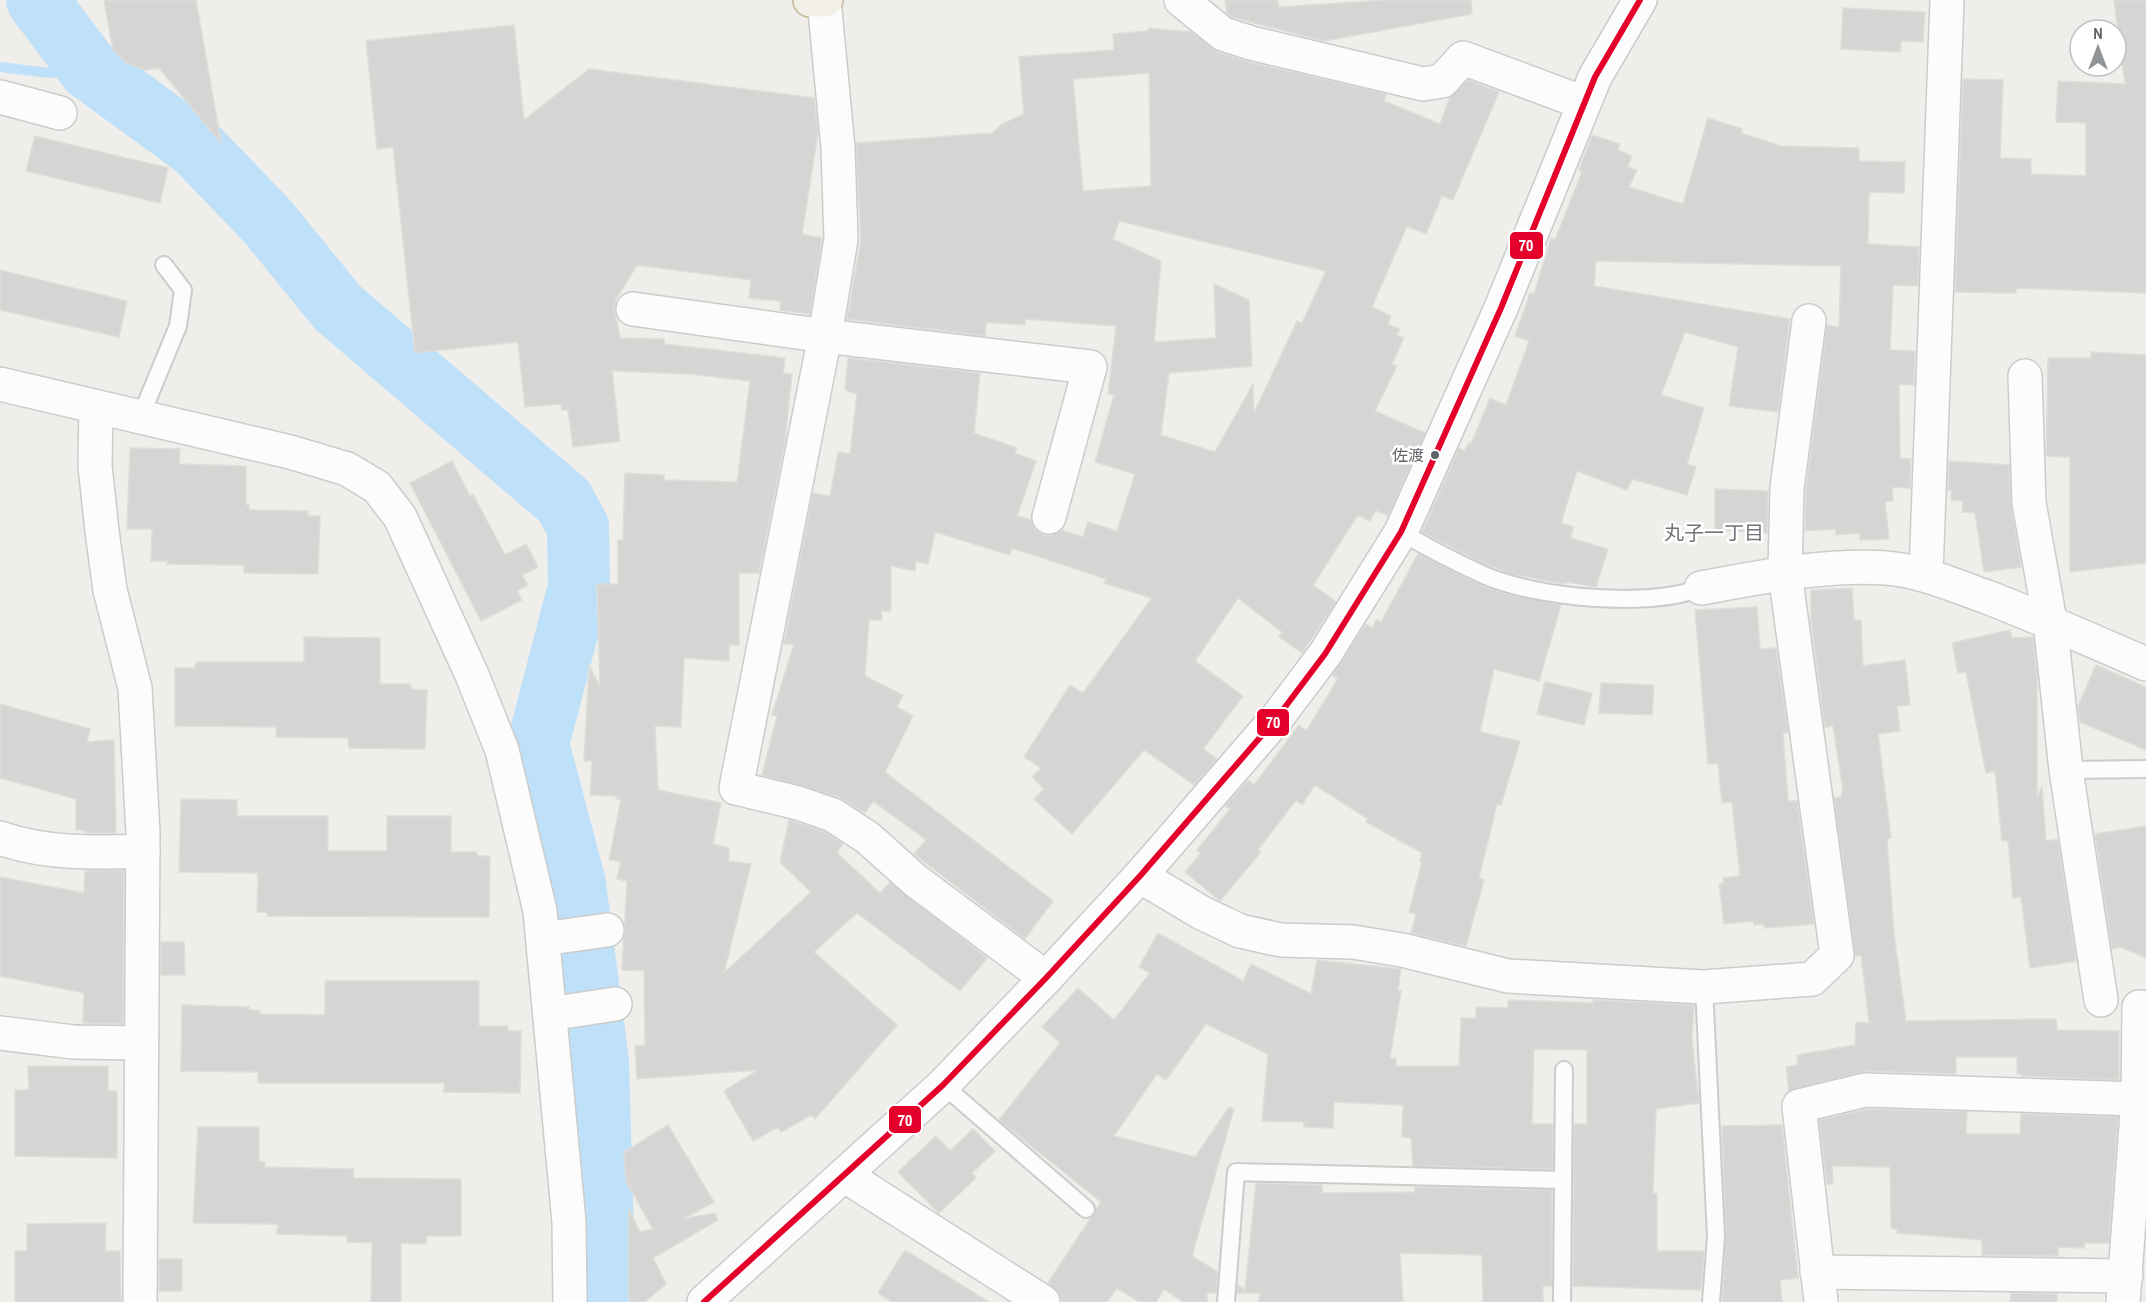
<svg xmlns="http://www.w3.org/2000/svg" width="2146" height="1302" viewBox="0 0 2146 1302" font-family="'Archivo Narrow','Noto Sans JP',sans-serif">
	<rect width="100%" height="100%" fill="#efeeea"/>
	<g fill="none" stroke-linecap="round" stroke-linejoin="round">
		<path stroke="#bfe0f9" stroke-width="10" d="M0 67 49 73 89 69"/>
		<path stroke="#bfe0f9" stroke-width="62" d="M37 0 89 69 197 148 268 222 338 308 564 501 578 527 579 587 538 744 575 884 598 1062 605 1302"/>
	</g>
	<g fill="#d6d5d3" stroke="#deddd9" stroke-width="1.5" fill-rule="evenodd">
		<path d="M104 0H196L221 143 159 68 145 70 125 62 113 50Z"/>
		<path d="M1225 0H1278L1279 7 1387 0H1471L1472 14 1324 41 1232 17 1227 13Z"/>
		<path d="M2114 0H2146V293L2016 288V293L1955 292 1963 79 2003 80 2000 158 2031 159V174L2086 176V123L2056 122 2058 81 2125 84Z"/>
		<path d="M1843 8 1925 12 1923 42 1901 41 1900 52 1841 49Z"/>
		<path d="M514 25 524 120 589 69 814 98 818 133 802 234 822 238 810 314 780 310 781 301 749 298 751 280 637 265 616 299 614 307 620 338 664 339V344L785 358 783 373 792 374 785 441 759 573H739V645H729V661L684 658 681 727 655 726 658 790 721 803 713 844 729 848V861L751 864 724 973 811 892 780 862 789 820 825 832 843 844 837 853 880 893 890 882 987 958 960 991 857 913 814 952 897 1025 815 1119 811 1115 781 1132 778 1127 753 1141 724 1091 758 1070 637 1079 635 1046 645 1045 644 971 622 970 627 881 617 879 621 862 609 860 621 799H616L617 796 590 795 592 761H584L589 665 600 687 597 584H618V540H623L625 473 664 475V480L737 482 750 381 690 374 612 371 620 441 573 447 568 410H562L561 404 525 407 518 342 415 353 393 147 377 149 366 41Z"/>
		<path d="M1149 28 1191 32 1217 52 1245 61 1386 94 1384 101 1440 124 1450 97 1468 80 1499 92 1453 200 1442 196 1426 234 1407 226 1372 307 1391 316 1388 324 1400 329 1397 335 1404 338 1392 364 1397 366 1375 411 1425 433 1388 516 1376 510 1370 521 1358 515 1313 585 1336 602 1302 653 1279 637 1282 632 1238 598 1195 661 1243 696 1203 749 1217 759 1194 785 1144 750 1072 834 1034 799 1044 789 1032 777 1041 768 1024 757 1070 685 1083 693 1152 598 1104 583 1106 579 1012 548 1010 555 935 532 928 564 916 561 915 571 891 566V611H881L882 620H869L865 676 903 695 897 707 913 716 885 772 1053 901 1025 939 914 854 926 840 873 801 865 813 839 797 762 775 777 716 772 715 794 644H784L813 493 830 496 838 452 850 454 857 394 845 390 848 358 980 373 974 433 1017 448 1015 453 1036 461 1017 516 1031 520 1035 530 1044 535H1053L1062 530 1083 537 1088 522 1117 531 1135 474 1095 462 1114 395 1108 394 1116 326 1025 319V325L986 322 985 336 847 319 861 240 856 143 993 133 1002 124 1024 114 1019 57 1114 50 1113 34 1149 31ZM1149 73 1151 186 1083 191 1073 79ZM1119 221 1326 271 1302 323 1297 321 1254 413 1253 384 1215 452 1161 435 1169 373 1252 366 1249 300 1214 284 1216 338 1154 342 1161 261 1113 239Z"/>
		<path d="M1708 118 1742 129 1741 133 1781 146 1859 148V161L1905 162 1904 193 1869 192 1868 244 1919 247 1918 286 1893 285 1890 350 1915 351 1914 385 1899 384 1900 458 1911 459 1910 488 1892 487 1893 501 1885 502 1889 539 1860 540V533L1836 535 1835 529 1805 531 1806 489 1827 325 1839 327 1841 266 1596 261 1594 286 1790 319 1778 412 1729 406 1738 347 1685 332 1661 395 1704 408 1687 464 1696 467 1687 495 1632 479 1627 490 1577 471 1561 523 1574 527 1570 538 1608 549 1596 587 1568 582 1564 584 1511 574 1480 562 1422 532 1459 448 1465 451 1468 443 1471 444 1490 398 1506 405 1529 341 1515 336 1530 293 1534 294 1551 238 1555 240 1582 172 1579 170 1592 135 1620 144 1618 150 1632 156 1628 167 1637 170 1629 187 1683 204Z"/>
		<path d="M35 136 168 168 160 203 26 171Z"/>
		<path d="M0 270 127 301 119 337 0 310Z"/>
		<path d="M2091 352 2146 355V563L2070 572V457L2046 456 2048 358H2091Z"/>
		<path d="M130 448 180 449 179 464 246 466V505H249V510L308 511V516H320L318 574 244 573V565L167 564 168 561H151L152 529H127Z"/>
		<path d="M452 461 470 496 473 494 505 555 526 544 538 567 522 575 528 585 517 591 522 600 481 621 410 483Z"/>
		<path d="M1949 461 2009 465 2011 506 2021 567 1984 572 1975 513 1962 512 1963 501 1951 500 1952 490H1948Z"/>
		<path d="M1715 489 1768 491 1767 533 1715 530Z"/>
		<path d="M1418 554 1483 586 1506 594 1561 605 1539 681 1494 669 1480 732 1520 741 1501 805 1497 804 1479 878 1484 880 1466 946 1411 933 1416 914 1409 912 1422 862 1420 861 1422 853 1366 822 1368 819 1315 785 1302 805 1296 800 1258 850 1261 852 1220 901 1185 872 1201 853 1197 850 1230 809 1225 806 1248 780 1254 785 1299 725 1306 731 1338 679 1332 675 1366 624 1372 628 1376 620 1381 622Z"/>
		<path d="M1852 588 1854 620H1861L1863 666 1905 660 1910 705 1897 706 1900 731 1878 734 1891 838 1887 839 1894 933 1906 1021 2056 1019 2057 1030 2119 1031V1080L2022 1076V1074H2017V1057H1956V1074L1865 1071 1789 1091 1786 1067 1798 1065 1797 1055 1855 1045 1856 1022 1869 1023 1861 955 1855 956 1834 798 1841 797 1843 790 1833 726 1825 727 1811 622V590Z"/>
		<path d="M1757 607 1760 649 1776 648 1788 732 1783 733 1788 801H1797L1814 924 1764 928V924L1754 925 1753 921 1724 924 1719 884 1724 883 1723 878 1740 876 1732 802 1722 803 1718 763 1708 764 1695 610Z"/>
		<path d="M2010 630 2012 638 2033 637 2037 675V797L2042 786 2046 841 2058 839 2076 961 2030 968 2021 897 2013 898 2008 841H2002L1995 771 1986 773 1966 672 1958 673 1952 643Z"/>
		<path d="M304 637 380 638V684H411V689L427 690 425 749 349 748 348 738 276 737 277 727 175 726V668H194L197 662H304Z"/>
		<path d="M2096 665 2146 687V750L2080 722 2078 706Z"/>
		<path d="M1545 682 1592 693 1584 725 1537 714Z"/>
		<path d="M1601 683 1654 685 1652 715 1599 713Z"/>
		<path d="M0 704 90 729 87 742 114 740 116 833H85V830H76V799L0 778Z"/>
		<path d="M181 799 237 800V816H328V851H387V816H451V852H477V856H490L489 917 267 916V912H257L258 873 179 872Z"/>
		<path d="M2146 826V958L2121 947 2112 949 2095 834Z"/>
		<path d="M124 870 123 1024 83 1023 84 993 0 976V877L84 893 85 871Z"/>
		<path d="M1158 933 1243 981 1251 964 1311 994 1317 960 1401 969 1398 990 1401 991 1390 1058 1396 1059V1066H1459L1461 1018H1476V1007L1508 1008V1000L1593 1003V1000L1694 1005 1692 1039 1699 1103 1656 1109 1653 1193 1657 1194V1251H1704L1701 1290 1573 1286 1574 1124H1587V1050L1534 1049 1532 1124H1553V1169L1413 1166 1411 1138 1402 1137 1403 1105 1334 1102 1333 1128 1304 1127V1122L1262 1121 1268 1054 1206 1024 1166 1080 1157 1074 1114 1136 1195 1157 1229 1107 1234 1109 1192 1256 1218 1272 1216 1293H1207V1302H1183L1164 1289 1156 1302H1139L1117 1288 1107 1302H1062L1059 1293 1048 1283 1101 1202 999 1120 1060 1043 1042 1027 1078 988 1114 1020 1150 973 1139 967Z"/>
		<path d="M161 942H184L185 975H161Z"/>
		<path d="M325 981H479V1026H508V1031H521L520 1093 444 1092V1083H258V1072L181 1071 182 1005 249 1007V1010H260V1014L325 1015Z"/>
		<path d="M28 1066H108V1091H117V1158L15 1156V1090H29Z"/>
		<path d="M1867 1109 1967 1112 1966 1134H2020L2021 1114 2118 1117 2109 1243H2085L2084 1248 2058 1247V1256L1982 1255V1240L1897 1233V1229L1891 1228 1890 1167 1832 1166 1833 1184H1827L1819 1120Z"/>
		<path d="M668 1125 714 1202 683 1219 715 1213 718 1220 653 1258 666 1284 645 1302H629V1209L640 1232 653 1229 626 1181 624 1152Z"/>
		<path d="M1782 1125 1798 1278 1780 1280 1782 1302H1722L1726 1237 1722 1126Z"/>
		<path d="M198 1127H259V1161L265 1162 264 1167 354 1169 353 1178 461 1179V1236H427L426 1244 401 1243V1302H371L372 1243 347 1242 348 1236 277 1234 278 1224 193 1223Z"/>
		<path d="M973 1129 995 1151 972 1173 976 1178 939 1213 898 1172 936 1136 950 1151Z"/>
		<path d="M1256 1183 1322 1185V1193L1415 1192V1187L1552 1190V1286H1543V1302H1483L1482 1255 1400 1253 1403 1302H1259L1260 1293H1237L1238 1285 1245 1290Z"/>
		<path d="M106 1223 105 1251H120L121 1302H15V1251H27V1224Z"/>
		<path d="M905 1250 989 1302H892L878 1293Z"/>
		<rect x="159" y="1259" width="23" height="32"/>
		<path d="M2011 1293 2057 1294V1302H2010Z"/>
	</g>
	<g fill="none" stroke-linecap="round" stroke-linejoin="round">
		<defs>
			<g id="service">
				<path d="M140 418 178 326 183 290 164 265"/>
				<path d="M1401 532C1428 548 1457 563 1486 576 1539 598 1647 608 1701 588"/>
				<path d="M2066 770 2146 769"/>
				<path d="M1704 987 1716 1237 1711 1302"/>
				<path d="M943 1085 1086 1209"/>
				<path d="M1226 1302 1236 1172 1563 1180"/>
				<path d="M1562 1302 1564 1070"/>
			</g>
			<g id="minor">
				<path d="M824 0 838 148 841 239 825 336 736 788 798 803 833 815 868 838 916 881 1046 978"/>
				<path d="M1181 0 1223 34 1251 43 1423 84 1442 81 1463 58 1584 103"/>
				<path d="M0 97 60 113"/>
				<path d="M633 309 825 336 1090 367 1049 517"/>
				<path d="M2025 376 2029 503 2050 621 2066 770 2101 1000"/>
				<path d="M0 384 290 452 347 469 377 487 400 517 472 675 502 750 540 911 569 1222 570 1302"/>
				<path d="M96 407 95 466 102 531 110 590 135 688 143 832 140 1302"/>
				<path d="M1926 574 1947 0"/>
				<path d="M1701 588C1762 577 1824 564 1886 568 1922 571 1953 585 1987 597 2041 618 2093 641 2146 664"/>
				<path d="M0 838C46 854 94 853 143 851"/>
				<path d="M1140 876 1202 913 1240 931 1281 940 1353 942 1402 950 1508 976 1704 987 1812 979 1837 955 1785 573 1787 488 1809 321"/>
				<path d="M543 939 607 930"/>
				<path d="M550 1014 615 1004"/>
				<path d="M0 1033 73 1042 141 1043"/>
				<path d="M844 1175 1043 1302"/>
				<path d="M1817 1272 2126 1276"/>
				<path d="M1821 1302 1799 1106 1865 1090 2138 1099"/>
				<path d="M2123 1302 2138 1099 2139 1007 2146 1008"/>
			</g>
			<path id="secondary" d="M704 1302 943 1085 1046 978 1140 876 1276 719 1325 654 1401 532 1501 308 1595 77 1640 0"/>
			<path id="trunk" d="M810 0H826"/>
		</defs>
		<use href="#service" stroke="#cbcccc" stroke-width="20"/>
		<use href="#minor" stroke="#cbcccc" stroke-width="36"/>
		<use href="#secondary" stroke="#cacacb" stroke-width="36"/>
		<use href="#trunk" stroke="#c8b996" stroke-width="36"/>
		<use href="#service" stroke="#fdfcfc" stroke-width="16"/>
		<use href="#minor" stroke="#fdfcfc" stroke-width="33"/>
		<use href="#secondary" stroke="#fdfcfc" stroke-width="33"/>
		<use href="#trunk" stroke="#f2f0e6" stroke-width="33"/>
		<defs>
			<path id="bus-1" d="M704 1302 943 1085 1046 978 1140 876 1276 719 1325 654 1401 532 1501 308 1595 77 1640 0"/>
		</defs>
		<use href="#bus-1" stroke="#fff" stroke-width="10"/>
		<use href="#bus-1" stroke="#e4002b" stroke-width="6"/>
	</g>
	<circle fill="#5f6368" stroke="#fff" stroke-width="2" cx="1435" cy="455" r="5"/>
	<g text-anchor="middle" stroke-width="5" stroke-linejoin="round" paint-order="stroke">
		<g font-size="16" fill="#5f6368" stroke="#fff" text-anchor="end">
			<text x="1424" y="461">佐渡</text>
		</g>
		<g font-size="20" fill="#70757a" stroke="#fff">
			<text x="1714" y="540">丸子一丁目</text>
		</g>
	</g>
	<g stroke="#fff" stroke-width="2">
		<rect x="1509" y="231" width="35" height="29" rx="6" fill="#e4002b"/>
		<rect x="1256" y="708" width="34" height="29" rx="6" fill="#e4002b"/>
		<rect x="888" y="1105" width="34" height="29" rx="6" fill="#e4002b"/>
	</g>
	<g font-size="16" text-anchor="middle" font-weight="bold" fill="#fff">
		<text x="1526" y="251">70</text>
		<text x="1273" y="728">70</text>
		<text x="905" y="1126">70</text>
	</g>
	<g transform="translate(2098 48)"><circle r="28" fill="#ffffff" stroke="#bfc1c3" stroke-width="1.5"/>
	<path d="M0-4.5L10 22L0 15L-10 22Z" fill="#919496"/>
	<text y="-9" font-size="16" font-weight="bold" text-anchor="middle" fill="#5f6368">N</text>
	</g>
</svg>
